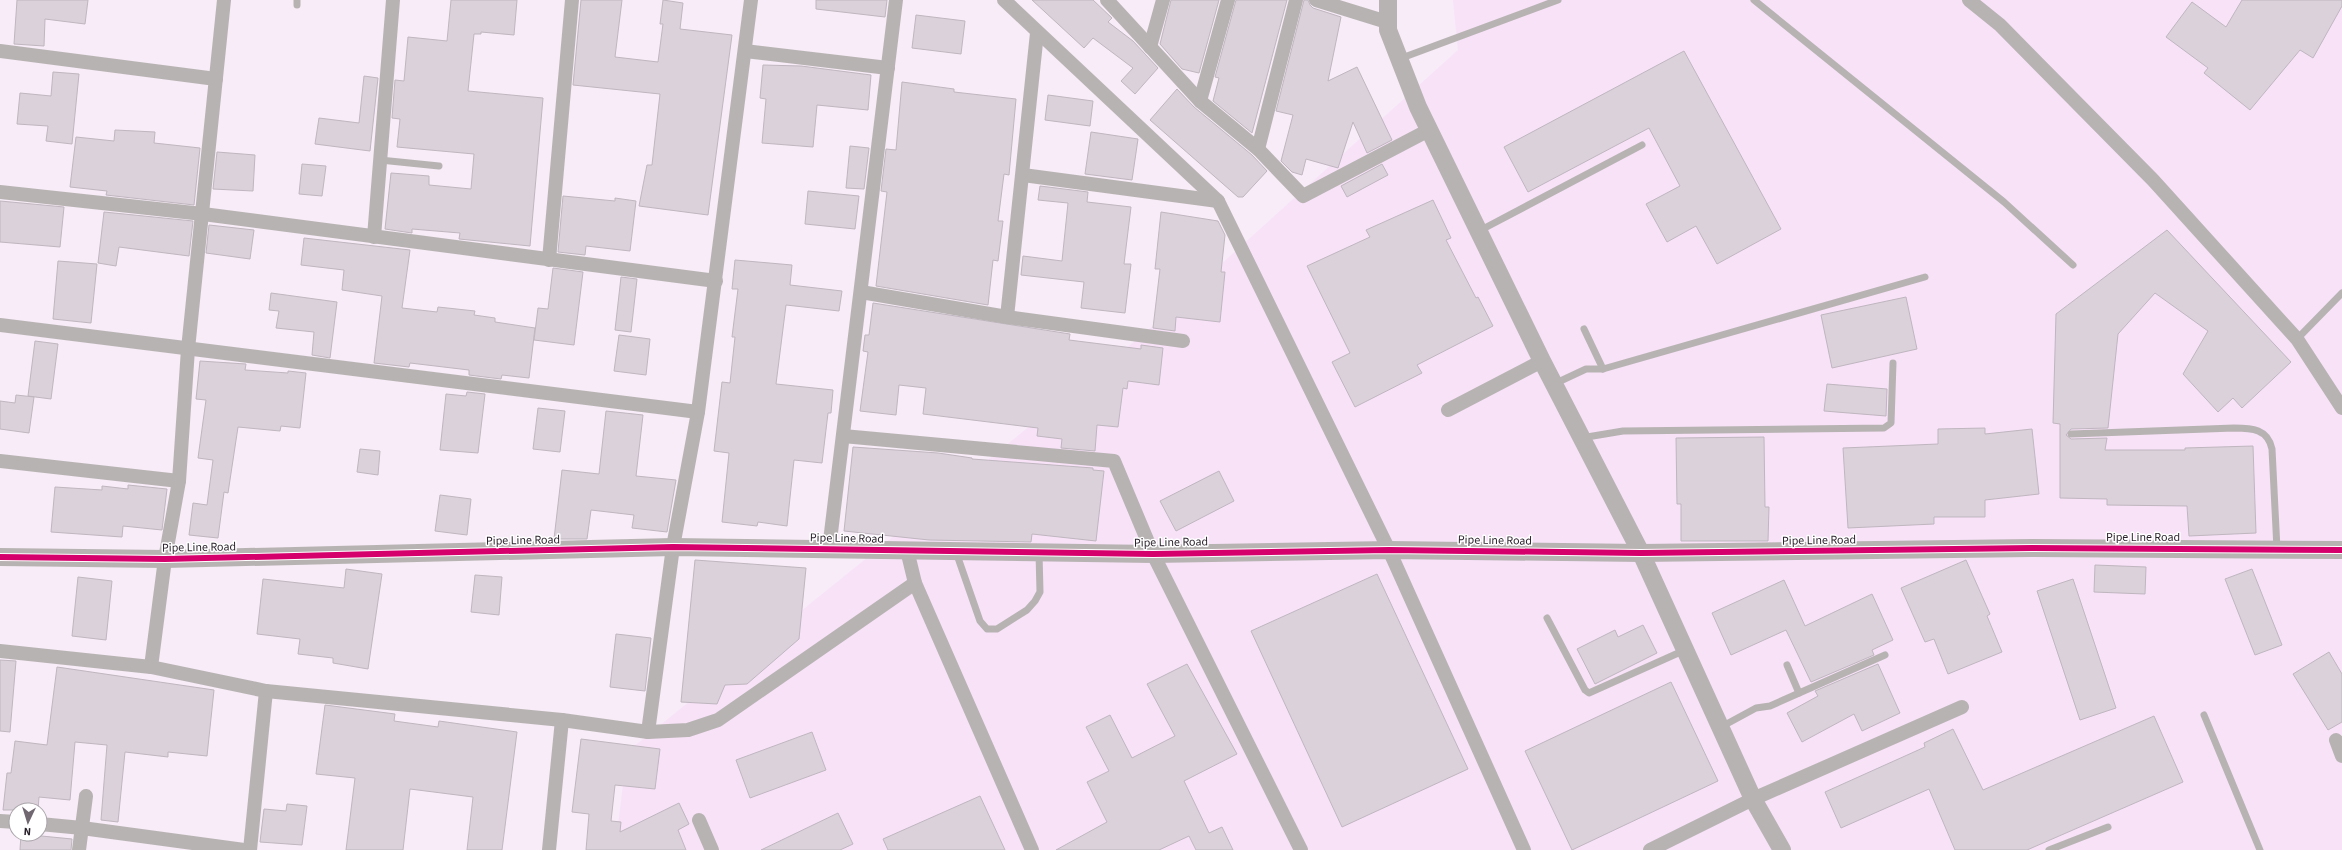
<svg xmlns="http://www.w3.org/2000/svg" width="2342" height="850" viewBox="0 0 2342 850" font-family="'Source Sans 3',sans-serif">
	<rect width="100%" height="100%" fill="#f7ecf7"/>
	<path fill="#f8e2f8" d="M1453 0H2342V850H615L627 752 1145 333 1458 50Z"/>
	<g fill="#dad1da" stroke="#bfb6bf">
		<path d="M17 0H88L85 24 45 19 44 46 14 44Z"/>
		<path d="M451 0H517L514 35 481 32V34H474L468 91 543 98 530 246 459 239 460 233 412 229V233L385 229 391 173 429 176V185L471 189 474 154 397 147 400 119 392 118 395 80 404 81 408 37 447 41Z"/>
		<path d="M581 0H622L615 57 658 62 663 24H660L663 0 683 3 680 29 732 35 708 215 639 206 647 165H652L660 94 573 85Z"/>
		<path d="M816 0H887L885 17 816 9Z"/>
		<path d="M1032 0H1093L1112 18 1108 22 1133 41 1158 68 1135 94 1121 81 1133 68 1093 38 1084 48Z"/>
		<path d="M1171 0H1219L1199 73 1182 69 1160 44Z"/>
		<path d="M1236 0H1287L1252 133 1213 101 1219 78 1215 77Z"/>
		<path d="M1304 0H1308L1310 5 1313 8 1341 17 1328 81 1357 67 1392 140 1367 153 1353 122 1338 168 1306 159 1302 175 1292 172 1281 161 1293 115 1276 111Z"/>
		<path d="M2242 0H2342V6L2313 58 2300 50 2250 110 2204 73 2208 68 2166 37 2192 2 2226 27Z"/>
		<path d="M916 15 965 21 961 54 912 48Z"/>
		<path d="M1684 51 1781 229 1717 264 1696 226 1667 242 1646 204 1680 186 1649 128 1528 192 1504 147Z"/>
		<path d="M763 65 801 66 871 75 868 110 817 105 813 147 762 143 766 99 760 98Z"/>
		<path d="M53 72 79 74 72 144 46 141 48 126 17 124 20 93 51 96Z"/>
		<path d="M364 76 378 78 370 151 315 144 319 118 359 123Z"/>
		<path d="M902 82 954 89V92L1016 99 1009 175 1004 174 998 221H1003L998 261 993 260 988 305 876 286 887 192 881 191 886 149 896 150Z"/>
		<path d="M1177 89 1194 107 1252 155 1267 171 1243 197H1238L1150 120Z"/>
		<path d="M1048 95 1093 101 1090 126 1045 120Z"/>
		<path d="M115 130 155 132 154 143 200 148 194 205 106 195 107 191 70 187 76 137 114 141Z"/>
		<path d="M1091 132 1138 139 1132 180 1085 174Z"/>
		<path d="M850 146 869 148 864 189 846 188Z"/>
		<path d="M217 152 255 155 253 191 213 189Z"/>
		<path d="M302 164 326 166 322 196 299 194Z"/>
		<path d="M1382 164 1388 175 1347 197 1341 186Z"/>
		<path d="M1040 186 1088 192 1087 202 1131 207 1124 264H1131L1125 313 1081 308 1084 282 1021 275 1023 256 1062 261 1068 203 1038 200Z"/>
		<path d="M808 191 859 196 855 229 805 224Z"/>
		<path d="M563 196 615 201V198L636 201 630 251 586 246 585 255 558 252Z"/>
		<path d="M1433 200 1451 238 1446 240 1476 298 1478 297 1493 326 1417 365 1422 373 1355 407 1332 362 1350 353 1307 266 1370 237 1366 230Z"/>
		<path d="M0 201 64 207 60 247 0 242Z"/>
		<path d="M104 212 193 221 189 256 119 247 116 266 98 263Z"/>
		<path d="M1161 212 1218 221 1225 235 1221 272H1225L1220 322 1176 317 1175 331 1153 328 1160 269H1155Z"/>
		<path d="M209 225 254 230 250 259 206 253Z"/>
		<path d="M2167 230 2291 362 2242 408 2233 398 2218 412 2183 374 2208 331 2155 293 2118 334 2108 428 2071 429 2066 435 2071 439 2107 438 2105 450H2185V448L2253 446 2256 533 2189 536 2187 506 2107 505V499L2060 498V424L2053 423 2056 314Z"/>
		<path d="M304 238 410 250 402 308 437 312 438 307 475 311 474 315 495 318V322L535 328 529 378 502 375 501 379 469 375V370L410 363 409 367 374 363 382 296 342 290 344 270 301 265Z"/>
		<path d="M735 260 792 265 790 285 842 291 839 311 786 305 776 384 833 390 831 413H828L822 463 794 460 787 526 758 522 757 526 722 522 729 453 714 451 722 382 730 383 735 337H732L738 289H732Z"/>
		<path d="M58 261 97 264 91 323 53 319Z"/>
		<path d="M553 268 583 272 574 345 534 340 538 308 548 309Z"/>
		<path d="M621 277 637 279 631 332 615 330Z"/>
		<path d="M271 293 337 302 330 358 312 355 314 332 276 328 279 311 269 310Z"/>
		<path d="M1906 297 1917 349 1832 368 1821 315Z"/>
		<path d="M873 303 1070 334 1069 340 1141 349V345L1163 348 1159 385 1128 381 1127 389 1123 388 1118 427 1097 425 1095 451 1061 448 1062 439 1037 436 1038 428 923 414 926 388 899 385 896 415 860 411 868 352 863 351 865 335H869Z"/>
		<path d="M619 335 650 339 646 375 614 371Z"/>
		<path d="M35 341 58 344 51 399 28 396Z"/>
		<path d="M200 361 246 364 245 370 288 373V371L306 373 300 428 281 426 280 431 238 427 228 493 224 492 218 538 189 535 193 503 207 505 213 460 198 458 206 400 196 399Z"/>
		<path d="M1827 384 1887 389 1886 416 1824 411Z"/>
		<path d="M467 392 485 394 478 453 440 450 446 394 466 396Z"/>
		<path d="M16 395 34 397 29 433 0 429V401L15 403Z"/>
		<path d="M538 408 565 411 560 452 533 449Z"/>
		<path d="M606 411 643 415 636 476 676 480 667 532 632 528 634 515 591 510 587 539H554L562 470 599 474Z"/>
		<path d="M1985 428V434L2032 429 2039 494 1985 500V517H1934V524L1848 528 1843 448 1938 444V429Z"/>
		<path d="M1764 437 1765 507H1769L1768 541H1681V504H1677L1676 438Z"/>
		<path d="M853 447 938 453 972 458V459L1093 468V470L1104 471 1096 541 1032 534 1031 542 929 540 844 531Z"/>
		<path d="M360 449 380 451 378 475 357 472Z"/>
		<path d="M1219 471 1234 501 1176 531 1160 501Z"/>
		<path d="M128 485 167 489 162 530 123 526 122 537 51 532 55 487 102 490V486L128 489Z"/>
		<path d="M440 495 471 499 467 535 435 531Z"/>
		<path d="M695 560 806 568 799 639 747 684 725 685 717 704 681 702Z"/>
		<path d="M1966 560 1990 614 1987 616 2002 652 1948 674 1934 639 1925 642 1901 588Z"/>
		<path d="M2095 565 2146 567 2145 594 2094 592Z"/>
		<path d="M346 569 382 574 368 669 333 663V658L298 654 300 639 257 634 263 579 344 588Z"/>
		<path d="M2252 569 2282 645 2255 655 2225 579Z"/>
		<path d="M1377 574 1468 769 1342 827 1251 631Z"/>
		<path d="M475 575 502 577 499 615 471 612Z"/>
		<path d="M78 577 112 581 106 640 72 636Z"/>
		<path d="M2073 579 2116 708 2080 720 2037 591Z"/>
		<path d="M1784 580 1805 626 1872 594 1893 640 1872 650 1874 655 1811 682 1786 630 1731 655 1712 613Z"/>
		<path d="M1643 625 1657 653 1595 684 1577 649 1615 630 1618 637Z"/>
		<path d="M616 634 651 638 645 691 610 687Z"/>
		<path d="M2329 652 2342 674V722L2328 730 2293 674Z"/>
		<path d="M0 660 16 661 10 732 0 731Z"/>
		<path d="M1187 664 1237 754 1184 781 1209 833 1222 827 1233 850H1196L1189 836 1159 850H1056L1107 822 1087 782 1109 771 1086 727 1110 715 1132 758 1175 736 1147 684Z"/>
		<path d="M1878 664 1900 713 1862 731 1854 714 1802 742 1787 713 1818 696 1815 691Z"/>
		<path d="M57 667 214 690 207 756 168 752V757L125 752 118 822 101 820 107 745 75 742 70 800 39 797 38 810H3L7 773H11L15 741 47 745Z"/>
		<path d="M1671 682 1718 781 1572 850 1525 751Z"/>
		<path d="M325 705 395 714 394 721 438 727 439 721 517 732 502 850H467L473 797 410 789 403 850H346L355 778 316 774Z"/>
		<path d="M2154 716 2183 782 2027 850H1955L1929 789 1841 828 1825 792 1925 747 1924 743 1953 729 1983 790Z"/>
		<path d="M812 732 826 770 750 798 736 760Z"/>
		<path d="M581 739 660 749 655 789 615 785 611 821 621 822 620 832 679 803 689 824 678 830 686 850H586L589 814 572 812Z"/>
		<path d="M980 796 1005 850H888L883 839Z"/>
		<path d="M287 804 307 806 302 845 260 842 264 809 286 811Z"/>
		<path d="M838 813 853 844 840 850H761Z"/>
		<path d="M21 834 72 839 71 850H20Z"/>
	</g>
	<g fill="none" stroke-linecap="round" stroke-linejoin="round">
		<g stroke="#b8b3b3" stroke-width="7">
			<path d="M1754 0 2004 202 2073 265"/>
			<path d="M297 5V0"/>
			<path d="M1399 59 1558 0"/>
			<path d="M380 160 439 166"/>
			<path d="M1479 231 1642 145"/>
			<path d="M1584 329 1603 369"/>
			<path d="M2297 339 2342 293"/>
			<path d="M1554 384 1586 369H1603L1925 277"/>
			<path d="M2071 434 2234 428C2252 428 2268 429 2272 449L2277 549"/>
			<path d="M1581 438 1623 431 1884 428 1891 423 1893 363"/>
			<path d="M956 552 980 621 987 629H997L1027 610 1035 601 1040 592 1039 553"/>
			<path d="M1547 618 1585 690 1589 693 1685 650"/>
			<path d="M1787 665 1799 693"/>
			<path d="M2204 715 2260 850"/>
			<path d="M1721 727 1756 708 1770 706 1885 655"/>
			<path d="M2049 850 2108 827"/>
		</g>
		<g stroke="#b8b3b3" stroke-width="14">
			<path d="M1004 0 1218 201 1389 550 1524 850"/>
			<path d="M1107 0 1200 101 1258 149 1303 196 1429 130"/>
			<path d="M1316 0 1387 22"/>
			<path d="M1969 0 2000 25 2153 180 2297 339 2342 408"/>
			<path d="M1150 47 1163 0"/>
			<path d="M0 51 216 79"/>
			<path d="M745 51 888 68"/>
			<path d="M1200 101 1228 0"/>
			<path d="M1258 149 1296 0"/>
			<path d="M1023 175 1218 201"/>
			<path d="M0 192 203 214 716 281"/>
			<path d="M374 237 393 0"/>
			<path d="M549 260 572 0"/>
			<path d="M861 292 1007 317 1183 341"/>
			<path d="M1007 317 1037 33"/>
			<path d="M0 325 698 412"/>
			<path d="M1448 410 1542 361"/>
			<path d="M843 436 1114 461 1153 554 1301 850"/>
			<path d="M0 461 179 481"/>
			<path d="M829 549 896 0"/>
			<path d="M907 550 915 583 1032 850"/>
			<path d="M0 651 151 667 266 691 562 720 648 732 688 730 718 720 915 583"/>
			<path d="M151 667 165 559 179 481 188 349 224 0"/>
			<path d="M648 732 673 547 698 412 751 0"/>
			<path d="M2336 740 2342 756"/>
			<path d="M699 820 712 850"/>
			<path d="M0 821 16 822"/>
			<path d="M40 824 82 828 244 850"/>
			<path d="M79 850 86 796"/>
			<path d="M250 850 266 691"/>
			<path d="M549 850 562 720"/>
			<path d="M1650 850 1753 799 1962 707"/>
		</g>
		<g stroke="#b8b3b3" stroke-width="18">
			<path d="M1388 0V30L1418 107 1542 361 1641 553 1753 799 1782 850"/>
			<path d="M0 557 165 559 673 547 1153 554 1389 550 1641 553 2032 548 2342 550"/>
		</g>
		<defs>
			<path id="cycleway" d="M0 557 165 559 673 547 1153 554 1389 550 1641 553 2032 548 2342 550"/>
		</defs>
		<use href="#cycleway" stroke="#fff" stroke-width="8"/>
		<use href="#cycleway" stroke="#d6006c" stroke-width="6"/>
	</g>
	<g text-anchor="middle" stroke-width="3" stroke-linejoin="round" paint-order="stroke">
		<g font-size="12" fill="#281f29" stroke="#fff">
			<text x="2143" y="541">Pipe Line Road</text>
			<text transform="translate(847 538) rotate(1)" y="4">Pipe Line Road</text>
			<text transform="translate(523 540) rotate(-1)" y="4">Pipe Line Road</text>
			<text transform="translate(1495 540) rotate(1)" y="4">Pipe Line Road</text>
			<text transform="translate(1819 540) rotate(-1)" y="4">Pipe Line Road</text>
			<text transform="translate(1171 542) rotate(-1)" y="4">Pipe Line Road</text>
			<text transform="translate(199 547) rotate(-1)" y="4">Pipe Line Road</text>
		</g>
	</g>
	<g transform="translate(28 822) rotate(184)"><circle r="19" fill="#ffffff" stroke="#a9a5a9"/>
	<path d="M0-3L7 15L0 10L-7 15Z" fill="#706771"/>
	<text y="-6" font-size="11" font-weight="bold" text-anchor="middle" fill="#281f29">N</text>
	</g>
</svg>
